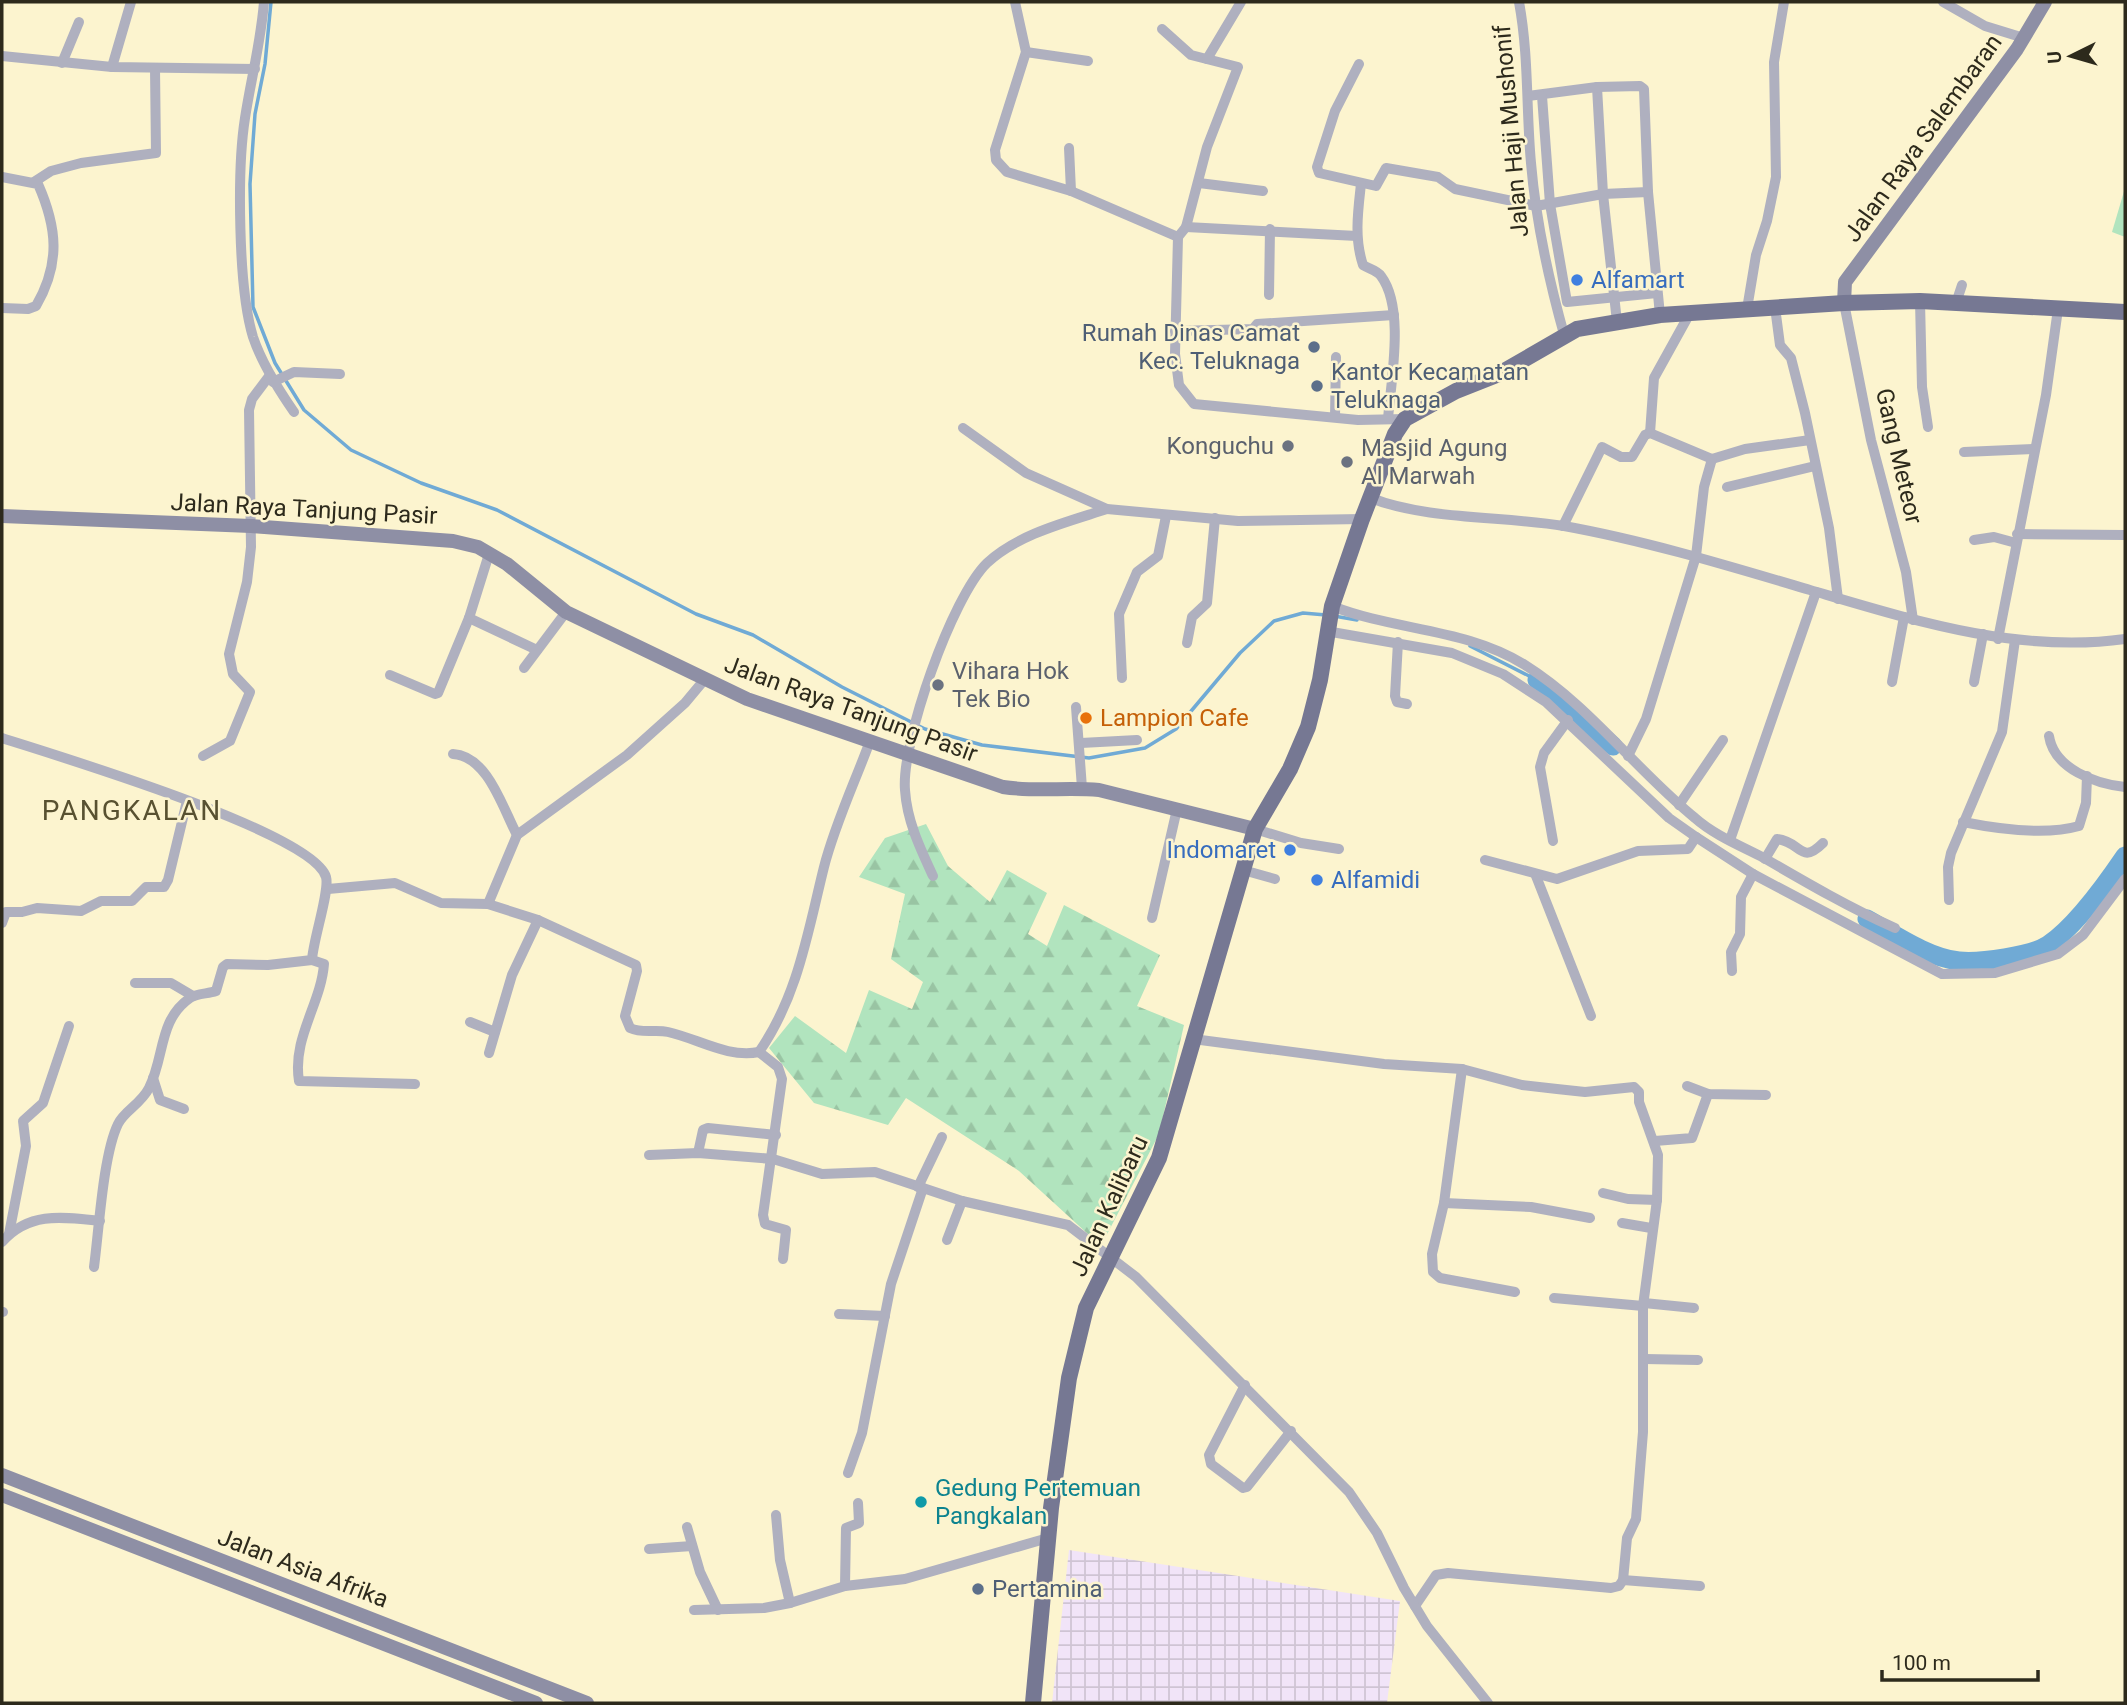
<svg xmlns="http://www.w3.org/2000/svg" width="2127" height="1705" viewBox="0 0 2127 1705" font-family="Roboto,sans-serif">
	<defs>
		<pattern id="industrial-grid" width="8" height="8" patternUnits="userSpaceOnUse" patternTransform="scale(1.75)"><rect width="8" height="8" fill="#f1e4f8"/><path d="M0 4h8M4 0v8" fill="none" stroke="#cfc4d4"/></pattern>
		<pattern id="grass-tufts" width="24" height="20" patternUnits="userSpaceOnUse" patternTransform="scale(1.75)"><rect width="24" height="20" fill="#b1e4be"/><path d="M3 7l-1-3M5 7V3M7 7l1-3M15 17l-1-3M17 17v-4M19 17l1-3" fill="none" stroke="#99c4a3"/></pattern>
		<pattern id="forest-firs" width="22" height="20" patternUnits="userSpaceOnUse" patternTransform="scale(1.75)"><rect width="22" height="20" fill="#b1e4be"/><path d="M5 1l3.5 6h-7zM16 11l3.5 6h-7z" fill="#99c4a3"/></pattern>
	</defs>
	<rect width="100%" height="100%" fill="#fcf4cf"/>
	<path fill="url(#industrial-grid)" d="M1069 1550 1400 1601 1387 1703H1052Z"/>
	<path fill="url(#grass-tufts)" d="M2125 188V237L2112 232Z"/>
	<path fill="url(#forest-firs)" d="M926 824 948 866 990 902 1007 870 1047 893 1028 934 1047 946 1064 905 1160 955 1137 1006 1184 1025 1159 1134 1101 1246 1019 1171 906 1098 888 1125 814 1103 769 1048 795 1016 846 1053 869 990 912 1009 923 982 891 959 905 894 859 877 885 838Z"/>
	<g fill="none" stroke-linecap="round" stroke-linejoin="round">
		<g stroke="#70aad5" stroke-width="3.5">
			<path d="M271 2 265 64 255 114 250 184 253 307 275 363 304 410 351 450 421 483 497 510 696 614 753 635 842 687 925 729 982 745 1089 758 1145 748 1176 729 1240 653 1274 621 1303 613 1326 615"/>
			<path d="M1334 616 1357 620"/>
			<path d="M1470 646 1537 680"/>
		</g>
		<g stroke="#70aad5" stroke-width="19">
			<path d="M1537 680 1613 746"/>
			<path d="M1867 919C1894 934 1928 958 1959 961 1980 963 2031 956 2048 945 2076 926 2106 884 2125 856"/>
		</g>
		<g stroke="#afb0bf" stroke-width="10">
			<path d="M264 2C261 41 251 79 245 118 237 169 238 288 253 337 262 364 278 389 294 412"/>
			<path d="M1015 2 1026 52 995 150 996 160 1007 172 1071 191 1178 237"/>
			<path d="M1519 2C1529 56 1526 109 1531 163 1536 223 1549 281 1565 338"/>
			<path d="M1943 2 1985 26 2024 38"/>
			<path d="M1162 29 1191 55 1238 67 1207 147 1186 227 1178 237 1175 354 1179 385 1194 404 1358 420 1405 419"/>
			<path d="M1026 52 1088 61"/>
			<path d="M2 56 112 67 255 69"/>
			<path d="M1207 59 1241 2"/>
			<path d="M62 63 79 22"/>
			<path d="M1359 64 1335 111 1317 167 1319 173 1376 186 1386 168 1438 177 1455 189 1536 206 1603 194 1648 192"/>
			<path d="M112 67 131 2"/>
			<path d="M1597 87 1603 194 1617 322"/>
			<path d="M1528 96 1597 87 1640 86 1644 89 1648 192 1660 315"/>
			<path d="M1542 96 1550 204 1567 302 1657 293"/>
			<path d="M1069 148 1071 191"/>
			<path d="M2 177 38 184C57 227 61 263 36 306L28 309 2 308"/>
			<path d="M34 182 51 171 81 163 156 153 155 68"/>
			<path d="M1199 183 1263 191"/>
			<path d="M1361 184C1358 211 1354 238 1363 265 1369 269 1377 270 1381 276 1405 308 1391 380 1388 419"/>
			<path d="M1186 227 1357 236"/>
			<path d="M1269 295 1270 229"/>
			<path d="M1920 301 1922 387 1928 427"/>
			<path d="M1844 303 1871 440 1906 572 1913 620"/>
			<path d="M1956 303 1962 285"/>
			<path d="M1775 307 1780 345 1791 358 1805 413 1829 528 1838 599"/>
			<path d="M1747 309 1756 255 1767 221 1776 177 1774 62 1784 2"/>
			<path d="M1175 331 1253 329 1257 324 1394 315"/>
			<path d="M273 382 294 372 340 374"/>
			<path d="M1335 417 1336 357"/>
			<path d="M963 428 1026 473 1107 509 1238 521 1362 519"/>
			<path d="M1650 433 1654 378 1690 313"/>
			<path d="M1964 452 2033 449"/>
			<path d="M1727 487 1815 466"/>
			<path d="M1371 498C1426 520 1504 516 1564 526 1647 541 1729 566 1810 590 1912 620 2018 654 2125 639"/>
			<path d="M1563 526 1602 447 1621 457H1632L1645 435 1650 433 1712 459 1745 449 1810 440"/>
			<path d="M2017 534 2125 535"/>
			<path d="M1974 540 1994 537 2016 543"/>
			<path d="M1332 606C1395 631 1466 628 1525 665 1589 705 1636 770 1695 818 1714 835 1741 846 1764 858 1807 883 1850 908 1895 928"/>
			<path d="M469 618 537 650"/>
			<path d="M1326 631 1452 653 1503 674 1546 702 1669 818 1696 837 1753 874 1942 974 1995 973 2058 954 2083 935 2125 879"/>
			<path d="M1998 639 2046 395 2058 309"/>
			<path d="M1398 642 1395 696 1397 702 1407 704"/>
			<path d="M1187 643 1192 617 1207 603 1215 518"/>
			<path d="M524 668 566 612"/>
			<path d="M390 675 435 694 438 693 469 618 489 554"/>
			<path d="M1122 678 1119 614 1137 572 1158 556 1166 516"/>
			<path d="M1892 682 1904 617"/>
			<path d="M1974 682 1983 634"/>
			<path d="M1076 707 1082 788"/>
			<path d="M2049 736C2054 769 2096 784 2125 787"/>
			<path d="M2 738C54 755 313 832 326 877 330 891 313 940 312 960L268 965 227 964 223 967 216 991C208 994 197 993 190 998 158 1020 165 1057 149 1088 141 1104 124 1111 118 1124 103 1155 99 1230 94 1267"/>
			<path d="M1081 743 1137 740"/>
			<path d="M453 754C488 756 503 809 517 835"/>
			<path d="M203 756 230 741 250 692 233 674 229 654 247 582 251 547 249 410 252 399 270 375"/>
			<path d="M1628 756 1646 719 1696 556 1704 487 1712 459"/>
			<path d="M1679 805 1723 740"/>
			<path d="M1963 822C1998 829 2044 836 2079 826L2086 803 2087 776"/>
			<path d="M1255 829 1301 843 1339 849"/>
			<path d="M1730 840 1816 592"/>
			<path d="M1553 841 1540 767 1544 753 1568 720"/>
			<path d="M1765 859 1777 839C1801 841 1800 866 1823 843"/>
			<path d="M1485 860 1557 879 1638 851 1688 849 1696 837"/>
			<path d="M1243 870 1275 879"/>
			<path d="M933 876C920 848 907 821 905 790 901 742 952 597 987 563 1018 534 1067 522 1107 509"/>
			<path d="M1536 876 1591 1016"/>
			<path d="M328 889 395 883 441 903 488 904 538 920 636 965 637 971 625 1016 630 1028C643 1034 655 1029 668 1032 699 1039 727 1058 759 1052"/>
			<path d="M1949 900 1948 867 1951 853 2002 732 2015 640"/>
			<path d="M488 904 517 835 627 755 685 703 705 679"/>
			<path d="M1152 918 1177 809"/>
			<path d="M2 923 6 912H22L37 908 81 911 101 901H132L146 887H164L168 880 187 801"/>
			<path d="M312 960 324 964C321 1004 292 1038 299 1081L415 1084"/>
			<path d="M1732 971 1731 952 1740 934 1741 897 1753 874"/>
			<path d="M135 983H171L193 996"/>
			<path d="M470 1022 495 1032"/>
			<path d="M1193 1039 1384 1064 1462 1069 1522 1085 1557 1089 1585 1092 1634 1087 1639 1092V1102L1658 1155 1657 1200 1643 1306V1432L1636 1519 1627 1538 1623 1580 1619 1586 1611 1588 1448 1573 1436 1575 1415 1606"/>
			<path d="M489 1053 512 975 538 920"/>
			<path d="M1462 1069 1444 1203 1432 1254 1433 1272 1440 1278 1515 1292"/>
			<path d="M153 1078 160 1100 184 1109"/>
			<path d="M1687 1086 1708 1094 1766 1095"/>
			<path d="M1655 1141 1692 1138 1708 1094"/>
			<path d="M698 1153 703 1130 708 1128 776 1135"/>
			<path d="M649 1155 698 1153 773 1159 822 1174 875 1172 962 1201 1068 1225 1136 1277 1349 1492 1377 1533 1404 1588 1427 1626 1488 1703"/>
			<path d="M918 1187 942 1137"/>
			<path d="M1603 1193 1628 1199 1657 1200"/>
			<path d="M1444 1203 1531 1207 1590 1218"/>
			<path d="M1622 1223 1651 1228"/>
			<path d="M9 1234 26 1146 23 1121 43 1103 69 1026"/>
			<path d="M947 1240 962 1201"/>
			<path d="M2 1242C29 1211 64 1217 100 1221"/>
			<path d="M783 1259 786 1230 765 1224 763 1215 782 1079 778 1067 759 1052C798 996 808 931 824 867 835 824 855 782 870 741"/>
			<path d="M1554 1298 1643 1306"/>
			<path d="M1644 1303 1694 1308"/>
			<path d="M2 1312H3"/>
			<path d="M839 1314 885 1316"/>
			<path d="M1645 1359 1698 1360"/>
			<path d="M1245 1385 1209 1455 1211 1464 1243 1488 1247 1487 1291 1431"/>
			<path d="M848 1473 862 1433 891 1284 923 1188"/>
			<path d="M776 1515 780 1560 790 1603"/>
			<path d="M687 1527 700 1572 718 1610"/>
			<path d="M649 1549 692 1546"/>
			<path d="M1623 1580 1700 1586"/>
			<path d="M845 1586 846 1528 859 1523 858 1503"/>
			<path d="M694 1610 764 1608 790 1603 845 1586 905 1579 1048 1538"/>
		</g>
		<g stroke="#8e8fa5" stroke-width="14">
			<path d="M1844 303 1845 282 2017 49 2045 2"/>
			<path d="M2 516 251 526 453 541 478 547 507 564 566 612 747 699 1003 787C1036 792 1067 787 1099 790L1255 829"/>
			<path d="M2 1475 587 1703"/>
			<path d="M2 1495 536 1703"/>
		</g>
		<path stroke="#767893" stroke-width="16" d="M1033 1703 1051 1508 1069 1378 1086 1308 1159 1158 1255 829 1290 769 1308 727 1320 680 1332 606 1362 519 1395 434 1405 419 1456 391 1499 374 1577 329 1660 315 1844 303 1920 301 2125 312"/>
	</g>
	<g fill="#3f7fe0" stroke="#fcf4cf" stroke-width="2.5">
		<circle cx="1577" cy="280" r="7"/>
		<circle cx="1290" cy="850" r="7"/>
		<circle cx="1317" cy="880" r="7"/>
	</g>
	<g fill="#5c6f8a" stroke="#fcf4cf" stroke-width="2.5">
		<circle cx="1314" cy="347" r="7"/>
		<circle cx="1317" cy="386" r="7"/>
		<circle cx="978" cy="1589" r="7"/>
	</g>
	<g fill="#6b7280" stroke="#fcf4cf" stroke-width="2.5">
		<circle cx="1288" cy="446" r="7"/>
		<circle cx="1347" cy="462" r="7"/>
		<circle cx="938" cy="685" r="7"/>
	</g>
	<circle fill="#e8710a" stroke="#fcf4cf" stroke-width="2.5" cx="1086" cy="718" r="7"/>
	<circle fill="#0f9aa8" stroke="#fcf4cf" stroke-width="2.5" cx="921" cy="1502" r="7"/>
	<g text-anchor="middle" stroke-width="5" stroke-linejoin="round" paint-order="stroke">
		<g font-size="24" fill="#2d2a1c" stroke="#fcf4cf">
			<text transform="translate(1511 131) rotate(-95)" y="8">Jalan Haji Mushonif</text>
			<text transform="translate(1923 138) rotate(-54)" y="8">Jalan Raya Salembaran</text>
			<text transform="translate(1899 456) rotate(77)" y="8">Gang Meteor</text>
			<text transform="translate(304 509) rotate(3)" y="8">Jalan Raya Tanjung Pasir</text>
			<text transform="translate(851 709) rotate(20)" y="8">Jalan Raya Tanjung Pasir</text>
			<text transform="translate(1109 1206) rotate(-65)" y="8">Jalan Kalibaru</text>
			<text transform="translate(303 1568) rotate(21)" y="8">Jalan Asia Afrika</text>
		</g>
		<g font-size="24" fill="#366cbe" stroke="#fcf4cf" text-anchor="start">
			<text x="1591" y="288">Alfamart</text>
			<text x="1276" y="858" text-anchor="end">Indomaret</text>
			<text x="1331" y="888">Alfamidi</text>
		</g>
		<g font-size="24" fill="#4e5e75" stroke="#fcf4cf" text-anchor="start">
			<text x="1300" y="341" text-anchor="end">Rumah Dinas Camat<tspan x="1300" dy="28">Kec. Teluknaga</tspan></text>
			<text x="1331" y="380">Kantor Kecamatan<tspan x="1331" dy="28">Teluknaga</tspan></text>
			<text x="992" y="1597">Pertamina</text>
		</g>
		<g font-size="24" fill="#5b616d" stroke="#fcf4cf" text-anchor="start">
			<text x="1274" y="454" text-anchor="end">Konguchu</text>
			<text x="1361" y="456">Masjid Agung<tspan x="1361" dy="28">Al Marwah</tspan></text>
			<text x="952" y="679">Vihara Hok<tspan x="952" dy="28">Tek Bio</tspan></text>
		</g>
		<g font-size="24" fill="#c56008" stroke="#fcf4cf" text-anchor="start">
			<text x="1100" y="726">Lampion Cafe</text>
		</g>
		<g font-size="24" fill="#0d838f" stroke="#fcf4cf" text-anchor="start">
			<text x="935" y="1496">Gedung Pertemuan<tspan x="935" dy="28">Pangkalan</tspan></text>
		</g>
		<g font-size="28" letter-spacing="2" fill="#585131" stroke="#fcf4cf">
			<text x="132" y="820">PANGKALAN</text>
		</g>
	</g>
	<rect width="2127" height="1705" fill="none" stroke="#2d2a1c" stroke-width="7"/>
	<g transform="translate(2071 56) rotate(265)" stroke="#fcf4cf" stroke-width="5" paint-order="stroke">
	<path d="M0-5L12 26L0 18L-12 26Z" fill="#2d2a1c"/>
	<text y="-10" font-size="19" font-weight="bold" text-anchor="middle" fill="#2d2a1c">U</text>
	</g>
	<path d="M1882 1670v10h156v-10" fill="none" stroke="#2d2a1c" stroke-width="3.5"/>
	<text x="1892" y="1670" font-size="21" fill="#2d2a1c" stroke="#fcf4cf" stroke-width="5" paint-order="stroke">100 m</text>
</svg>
